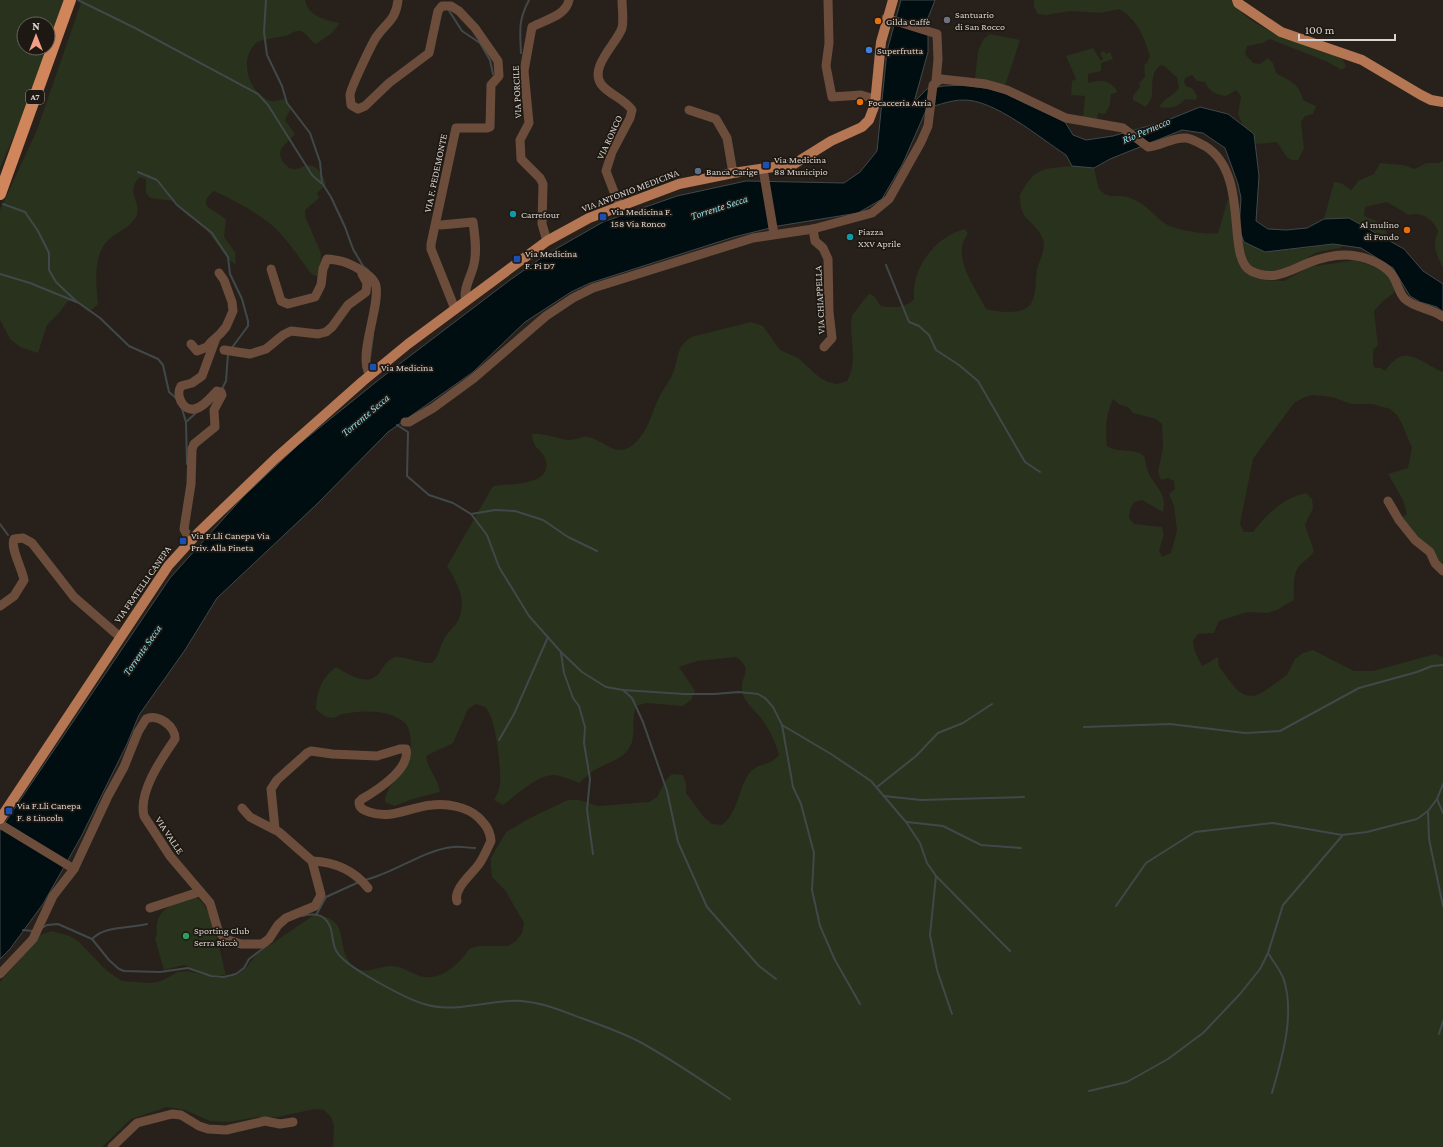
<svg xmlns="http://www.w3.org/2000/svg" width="1443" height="1147" viewBox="0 0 1443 1147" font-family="'Crimson Pro',serif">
	<rect width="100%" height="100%" fill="#28211b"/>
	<g fill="#28321c" fill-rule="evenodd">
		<path d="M0 0H63L52 38 30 99 0 168ZM24 24H48V48H24Z"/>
		<path d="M82 0H305C308 16 325 20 340 23L332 33 316 44C310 41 308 35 303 32 296 28 291 35 285 36 280 37 259 40 256 43 240 58 247 86 263 97 266 99 270 102 274 101 278 101 282 99 286 98L291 109 285 120 295 134C288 143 274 149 283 162 286 165 289 169 293 169 297 170 301 167 305 166 316 162 323 175 326 184L317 193 319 198 305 210V216L321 253 320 277 313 275 309 271C299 257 290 244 279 232 264 216 234 200 214 191 193 208 219 210 226 220L224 237 235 252 236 265 228 259 203 225 187 215 175 201 150 198 146 193V179L140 177C124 192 143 203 136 217 130 227 121 230 112 237 92 251 96 282 98 304L93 309 87 311 73 299 67 302 60 312 47 325 38 353 20 347 10 339 0 320V210L37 130Z"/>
		<path d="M1034 0H1232C1250 30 1293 39 1324 49 1330 52 1336 57 1343 59L1346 67 1341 70 1328 62 1270 39 1263 43 1247 46 1245 54 1253 63 1260 64 1268 58 1273 63 1276 73C1290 82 1299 82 1303 100L1316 106 1313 114 1305 116 1301 122 1304 148 1298 160C1286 162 1283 150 1277 142L1256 144 1254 134 1243 125 1238 114 1241 96 1236 90 1226 96C1217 95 1208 91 1205 82L1197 81 1192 75 1185 78 1184 82 1186 86 1193 89 1197 96 1196 100 1185 99C1177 108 1170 109 1159 107 1163 99 1173 96 1179 88L1177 77C1170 73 1167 66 1161 65 1150 72 1153 85 1152 95 1152 99 1148 103 1146 107L1133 100V96L1140 87 1139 83 1145 77 1144 65 1147 63 1150 56C1144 37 1137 19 1119 9L1101 13 1070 11 1046 15 1038 14 1034 7Z"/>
		<path d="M989 34 1020 40 1005 86 975 78 978 51 984 38 988 36Z"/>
		<path d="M1093 48 1101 61 1103 59 1100 53 1104 51 1106 54 1110 52 1113 59 1101 63V71L1088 74V83C1101 80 1109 79 1117 91L1116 93 1111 94 1110 105 1105 114 1098 113 1097 122 1083 119 1085 96 1071 95 1072 81 1076 79 1066 56Z"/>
		<path d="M1443 161V268C1436 253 1432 247 1438 231 1434 220 1421 211 1409 215L1387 202 1365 207 1364 216 1384 224 1388 238 1349 218 1324 219 1334 182 1341 183 1351 190 1355 186 1358 181 1374 174 1380 163 1404 165 1415 169 1426 163H1438Z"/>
		<path d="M1072 166 1094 168C1096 174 1097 187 1101 191 1111 200 1117 194 1127 197 1145 202 1151 213 1164 223 1175 230 1205 235 1218 233L1228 199 1232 201 1241 265 1244 271 1254 276 1264 280 1284 281 1309 267 1356 260 1379 269 1390 276 1394 285V293L1383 301 1374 311 1378 345 1373 350V364L1375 368H1381L1385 371C1405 341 1420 363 1443 372V568L1399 519 1407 514 1403 500 1388 474 1408 468 1412 448 1402 424 1397 415 1390 409 1372 404H1351L1332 397 1312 395 1303 398 1294 403 1253 459 1240 524 1244 532H1253C1267 514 1283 498 1306 493L1312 499 1313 508 1305 525 1314 551C1310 558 1305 560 1300 565 1292 574 1294 589 1294 600L1277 610 1267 613 1247 612 1219 621 1214 633 1198 634 1193 641 1194 649 1202 666 1218 657 1219 667 1237 690 1245 695 1254 696 1263 692 1287 675 1295 659 1303 653 1313 650 1354 671H1373L1435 654 1443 657V1147H333L334 1126 331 1117 324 1110 315 1109 277 1117H257L229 1122 210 1121 185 1110 167 1107 131 1119 102 1147H0V982L40 935 52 931 70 936 79 942 106 970 122 981 151 983 161 981 178 972 188 971 217 978 228 977 237 975 245 969 257 954 314 915C353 917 334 949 353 966 365 976 378 966 391 966 400 965 411 973 420 976 439 982 459 965 469 949L478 946H508L516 941 522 933 524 923 505 890 492 877 491 867V858L506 832 532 817 568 800H579L598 806 649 802 657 797 666 780 672 774 683 775 686 783V793L704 817 712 824 722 825C739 811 737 792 748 775 757 762 769 767 779 755 776 743 770 731 763 721 757 712 743 702 742 690 741 674 754 670 736 657L697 661 679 667 695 691 691 700 683 706 646 703 636 706C632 718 635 730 632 742 626 760 607 762 593 771 588 775 584 779 579 783 571 780 561 775 552 775 534 777 517 795 503 805L494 800C497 794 500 789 500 782 501 768 496 716 485 707 483 706 479 705 476 704L468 709 453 743 426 756C428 770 438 778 440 792L412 799 395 806 385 802C386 783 403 777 409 761 412 751 412 730 405 723 390 709 361 710 343 714 339 715 335 718 331 718 325 717 321 714 316 709 316 692 322 677 336 667 349 675 369 688 380 672 384 666 386 661 393 658 401 654 419 664 432 663 441 654 438 649 444 639 447 633 452 629 456 624 469 603 458 584 447 566L493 486C508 483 555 487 545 458 540 447 533 450 532 434 545 433 555 438 567 440 574 441 582 436 588 437 606 441 616 460 635 443 649 430 652 411 660 395 665 387 671 379 674 371 679 355 676 348 691 337L751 322 763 326 780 350 798 358 819 377 828 382 837 384 847 381C859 360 848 338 852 315 858 309 862 301 869 294L874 296 881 306C891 308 907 308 914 299 911 269 935 236 965 229L968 234C950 256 976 288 986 309 996 312 1022 315 1030 305 1037 295 1035 281 1037 269 1040 259 1047 247 1042 237 1032 217 1020 223 1020 195 1035 166 1044 169 1072 166ZM1113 399 1120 405 1128 407 1133 413 1156 419 1162 424 1163 448 1158 471 1161 480 1168 478 1174 481 1175 489 1169 494 1174 506 1177 530 1171 553 1162 557 1159 550 1164 535 1162 527 1134 524 1129 518 1130 510 1134 502 1142 500 1163 512C1168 492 1154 487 1148 471 1146 467 1146 461 1144 456 1133 447 1119 454 1107 446 1105 430 1106 414 1113 399Z"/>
		<path d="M1239 229 1300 249 1333 244 1344 245 1340 248 1317 252 1289 269 1270 272 1254 269 1246 261Z"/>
		<path d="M195 897C212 901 221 958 226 975H209L184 965 164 970 155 939C158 933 156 929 157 923 161 905 180 902 195 897Z"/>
	</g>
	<path fill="#000d11" stroke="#41484a" d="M901 0H935L928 18V52L914 102 927 89 944 86 965 85 990 89 1006 94 1065 122 1073 135 1086 140 1113 136 1163 122 1200 107 1228 114 1254 134 1259 176 1256 221 1268 229 1286 230 1307 228 1324 219 1349 218 1404 249 1423 271 1443 284V312L1437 307 1420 302 1410 296 1393 268 1361 248 1333 244 1265 252 1244 242 1239 229 1241 198 1238 184 1225 148 1203 133 1182 130 1110 159 1094 168 1072 166 1066 155C1040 138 994 99 963 100 951 100 939 105 927 108L903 163 882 199 858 213 778 226 734 237 590 283 571 292 525 322 473 372 388 432 317 504 217 598 185 650 139 715 127 744 81 837 43 904 10 949 0 959V830L170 578 244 496 298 445 381 378 510 280 547 254 603 222 677 196 746 181 844 183 860 172 877 151 887 51Z"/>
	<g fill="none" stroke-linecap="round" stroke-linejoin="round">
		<g stroke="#41484a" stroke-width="2">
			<path d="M78 0 135 28 258 94 268 105 312 175 321 183"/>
			<path d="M266 0 264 32 267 55 282 86 287 103 310 133 320 162 322 183 331 197 345 227 353 249 363 266 368 270"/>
			<path d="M448 9 462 31 480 43 490 60 493 74"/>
			<path d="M521 53C520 30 518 21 529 0"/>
			<path d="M138 172 157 180 177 205 212 233 228 257 230 274 242 299 248 321V326L231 349"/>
			<path d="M3 204 25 212 38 231 49 253V270L56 282 77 302"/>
			<path d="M886 265 909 322 919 326 929 335 936 350 959 365 978 381 1025 462 1040 472"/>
			<path d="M0 274 30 283 79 303 100 318 129 346 158 359 163 365 169 392 176 398"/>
			<path d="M370 357 373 335"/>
			<path d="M222 389 226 381 228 354"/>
			<path d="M182 409 186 422 187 464"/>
			<path d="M186 422 197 412"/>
			<path d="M397 425 408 432 407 476 429 495 453 503 471 514 487 535 499 567 529 616 561 652 582 672 606 687 623 690 684 694H714L739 692 758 694 765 698 773 707 782 725 793 787 801 804 814 853 812 890 820 926 835 960 860 1004"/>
			<path d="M471 514 495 510 515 511 543 520 568 537 597 551"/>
			<path d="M0 524 8 535"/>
			<path d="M561 653 564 673 573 698 579 706 585 727 584 743 590 779 587 810 593 854"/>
			<path d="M623 690 632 698 643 722 667 791 678 842 707 907 759 966 776 979"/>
			<path d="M782 725 831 754 871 781 906 822 920 843 927 863 936 876 1010 951"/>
			<path d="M1084 727 1170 724 1245 733 1280 731 1359 688 1417 672 1432 666 1443 665"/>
			<path d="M499 740 514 714 548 637"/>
			<path d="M877 787 916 756 938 733 963 723 992 704"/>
			<path d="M884 796 921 800 1024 797"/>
			<path d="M1437 799 1443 813"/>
			<path d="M1428 811 1429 839 1443 906"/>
			<path d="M907 822 943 826 981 845 1021 848"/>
			<path d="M936 876 930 935 937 970 952 1014"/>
			<path d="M365 880C395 873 423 850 453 847 460 846 468 848 475 848"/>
			<path d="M1116 906 1146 863 1195 832 1273 823 1342 835 1367 832 1417 819 1428 811 1437 799 1443 784"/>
			<path d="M316 915 326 897 359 882"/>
			<path d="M302 916C310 914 319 913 325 919 335 928 330 942 337 952 345 967 407 999 424 1004 458 1015 495 996 529 1002 547 1004 565 1012 581 1018 601 1025 621 1032 640 1042 671 1059 700 1079 730 1099"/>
			<path d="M42 928 47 925 58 924 92 939 109 960 119 969 124 971 160 972 188 968 211 976 224 977 236 974 244 968 249 959 269 944"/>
			<path d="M23 930 33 931"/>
			<path d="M92 939C106 925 128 929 147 924"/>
			<path d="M1268 953C1273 961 1281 971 1284 980 1295 1016 1282 1058 1272 1093"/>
			<path d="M1439 1034 1443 1021"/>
			<path d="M1089 1091 1127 1082 1168 1059 1203 1033 1240 994 1260 969 1268 953 1283 905 1342 836"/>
		</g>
		<g stroke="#6c4d3c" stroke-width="9">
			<path d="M398 0C396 21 385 23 375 39 370 48 351 87 350 95 350 98 351 102 351 105L358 109 365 106 389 83 429 53 438 11 442 6H451L459 11 475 28 498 61 499 76 491 85 490 127 487 128H456L431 244V249L455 309"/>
			<path d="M828 0 829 43 826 66 832 97 861 95 875 99"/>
			<path d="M886 18 937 34 938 59 936 81"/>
			<path d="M689 110 716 119 727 138 733 173"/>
			<path d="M763 169 774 234"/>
			<path d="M619 205 606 171 612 152 630 118 632 110C624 98 609 95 601 84 589 67 617 43 622 28 624 20 622 8 622 0"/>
			<path d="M441 225 473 222C475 236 477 251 474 264 472 275 462 290 466 301"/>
			<path d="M813 229 815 241 823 248 828 259 829 312 832 338 824 347"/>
			<path d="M547 241 542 224 543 184 540 178 521 159 520 140 529 123 524 71 532 27C544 20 566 16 569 0"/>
			<path d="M271 269 281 301 288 304 315 297 321 285 323 269 327 259C340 260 347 262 359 269 365 273 374 278 376 286 380 308 357 357 370 375"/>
			<path d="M191 344 197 351 207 347 211 342 220 334 226 327 233 311 232 302 224 280 219 273"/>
			<path d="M224 350 250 354 266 349 283 335 291 331 318 334 326 332 332 327 348 305 366 292 367 283 362 274"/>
			<path d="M405 422H409L433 408 474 378 546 316 573 298 593 288 753 238 813 229 872 213 889 199 921 142 928 126 933 85 941 79 986 84 1007 90 1066 118 1123 128 1148 147C1161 146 1172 137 1186 138 1193 139 1199 143 1205 146 1251 174 1225 258 1251 271 1273 282 1289 271 1308 263 1323 257 1341 253 1356 256 1369 258 1388 266 1394 278 1398 285 1399 293 1405 299 1416 309 1432 308 1443 317"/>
			<path d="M1388 501 1399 520 1415 540 1430 552 1435 563 1443 571"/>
			<path d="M190 541 184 529 191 484 192 449 194 444 215 427 214 410 222 395 221 392 217 391C211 397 203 408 194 409 183 411 175 395 181 386L192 383 202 376 216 338"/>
			<path d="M0 606 14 596 24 580C22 568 10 548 14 539L23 538 32 543 74 597 120 637"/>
			<path d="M0 824 74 869"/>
			<path d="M275 829 271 789 277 780 307 753 311 751 332 754 377 756 400 749H406C411 769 376 791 362 799L359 802C359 808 363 810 369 812 392 820 409 807 432 805 447 803 467 807 478 817 486 825 490 830 491 841 487 849 484 857 479 864 472 874 453 889 457 901"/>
			<path d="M312 861C336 862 354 870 368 888"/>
			<path d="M150 908 199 892"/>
			<path d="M0 974 33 939 53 896 74 869 108 796 124 767 138 732 146 719C158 713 176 727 175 739 162 758 138 792 144 816L170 856 210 903 218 930 225 939 241 944H262L269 939 278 925 286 918 315 906 321 895 312 861 279 832 250 817 242 808"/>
			<path d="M112 1147 137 1123 172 1114 181 1115 199 1126 208 1129 226 1130 265 1121 280 1124 293 1122"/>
		</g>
		<g stroke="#b47653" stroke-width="10">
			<path d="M1237 0 1238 3 1281 32 1362 60 1421 95 1431 100 1443 102"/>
			<path d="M0 819 168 566 198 533 276 458 363 381 408 344 547 241 589 218 679 184 733 173 794 164 831 141 862 127 869 120 875 104 881 42 893 0"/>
		</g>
		<path stroke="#d1855b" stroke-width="12" d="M0 194 70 0"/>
	</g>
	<circle fill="#6b7280" stroke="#1e1812" stroke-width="1.5" cx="947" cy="20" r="4"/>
	<g fill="#e8710a" stroke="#1e1812" stroke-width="1.5">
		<circle cx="878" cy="21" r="4"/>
		<circle cx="860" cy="102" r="4"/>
		<circle cx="1407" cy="230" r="4"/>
	</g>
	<circle fill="#3f7fe0" stroke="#1e1812" stroke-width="1.5" cx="869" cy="50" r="4"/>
	<g fill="#1a4fb4" stroke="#1e1812" stroke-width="1.5">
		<rect x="762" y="161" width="8" height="8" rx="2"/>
		<rect x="599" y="213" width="8" height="8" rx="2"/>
		<rect x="513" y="255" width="8" height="8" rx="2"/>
		<rect x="369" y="363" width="8" height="8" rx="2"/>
		<rect x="179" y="537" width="8" height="8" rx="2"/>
		<rect x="5" y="807" width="8" height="8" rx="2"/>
	</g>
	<circle fill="#5c6f8a" stroke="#1e1812" stroke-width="1.5" cx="698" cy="171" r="4"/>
	<g fill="#0f9aa8" stroke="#1e1812" stroke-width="1.5">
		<circle cx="513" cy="214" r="4"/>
		<circle cx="850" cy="237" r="4"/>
	</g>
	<circle fill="#2e9e5b" stroke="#1e1812" stroke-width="1.5" cx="186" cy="936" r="4"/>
	<g text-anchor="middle" stroke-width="3.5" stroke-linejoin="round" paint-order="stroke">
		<rect fill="#1e1812" stroke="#a09b96" stroke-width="1" x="26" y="90" width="18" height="14" rx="3"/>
		<g font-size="9" font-weight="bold" fill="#d8d3cf">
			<text x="35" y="100">A7</text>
		</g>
		<g font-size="10" fill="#d8d3cf" stroke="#1e1812" text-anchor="start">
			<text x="955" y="18">Santuario<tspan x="955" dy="12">di San Rocco</tspan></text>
			<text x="886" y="25">Gilda Caffè</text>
			<text x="877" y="54">Superfrutta</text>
			<text x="868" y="106">Focacceria Atria</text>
			<text x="774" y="163">Via Medicina<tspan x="774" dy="12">88 Municipio</tspan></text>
			<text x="706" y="175">Banca Carige</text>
			<text x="611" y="215">Via Medicina F.<tspan x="611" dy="12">158 Via Ronco</tspan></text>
			<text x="521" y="218">Carrefour</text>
			<text x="1399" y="228" text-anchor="end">Al mulino<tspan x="1399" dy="12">di Fondo</tspan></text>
			<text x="858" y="235">Piazza<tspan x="858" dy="12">XXV Aprile</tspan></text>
			<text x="525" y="257">Via Medicina<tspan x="525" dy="12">F. Pi D7</tspan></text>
			<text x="381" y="371">Via Medicina</text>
			<text x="191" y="539">Via F.Lli Canepa Via<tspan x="191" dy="12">Priv. Alla Pineta</tspan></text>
			<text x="17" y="809">Via F.Lli Canepa<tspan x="17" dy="12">F. 8 Lincoln</tspan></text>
			<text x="194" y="934">Sporting Club<tspan x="194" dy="12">Serra Riccò</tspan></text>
		</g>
		<g font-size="10" fill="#d8d3cf" stroke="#1e1812">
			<text transform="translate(516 92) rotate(-93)" y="4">VIA PORCILE</text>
			<text transform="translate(609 137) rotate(-65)" y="4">VIA RONCO</text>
			<text transform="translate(435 173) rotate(-78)" y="4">VIA F. PEDEMONTE</text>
			<text transform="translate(630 190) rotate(-21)" y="4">VIA ANTONIO MEDICINA</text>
			<text transform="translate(819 300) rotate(-93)" y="4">VIA CHIAPPELLA</text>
			<text transform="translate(142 584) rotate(-55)" y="4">VIA FRATELLI CANEPA</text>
			<text transform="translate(170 835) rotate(56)" y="4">VIA VALLE</text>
		</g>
		<g font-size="11" font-style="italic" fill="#8ddcea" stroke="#1e1812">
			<text transform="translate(1146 130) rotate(-23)" y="4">Rio Pernecco</text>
			<text transform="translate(719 207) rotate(-18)" y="4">Torrente Secca</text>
			<text transform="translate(365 415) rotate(-40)" y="4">Torrente Secca</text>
			<text transform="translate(142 650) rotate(-55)" y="4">Torrente Secca</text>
		</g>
	</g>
	<g transform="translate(36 36)"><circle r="19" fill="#1e1812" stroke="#68635e"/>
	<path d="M0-3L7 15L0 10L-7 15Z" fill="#f49e87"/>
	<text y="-6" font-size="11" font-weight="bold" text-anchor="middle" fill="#d8d3cf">N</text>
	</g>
	<path d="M1299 34v6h96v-6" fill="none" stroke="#d8d3cf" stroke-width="2"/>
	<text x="1305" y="34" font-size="12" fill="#d8d3cf" stroke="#1e1812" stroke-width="3" paint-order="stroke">100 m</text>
</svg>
